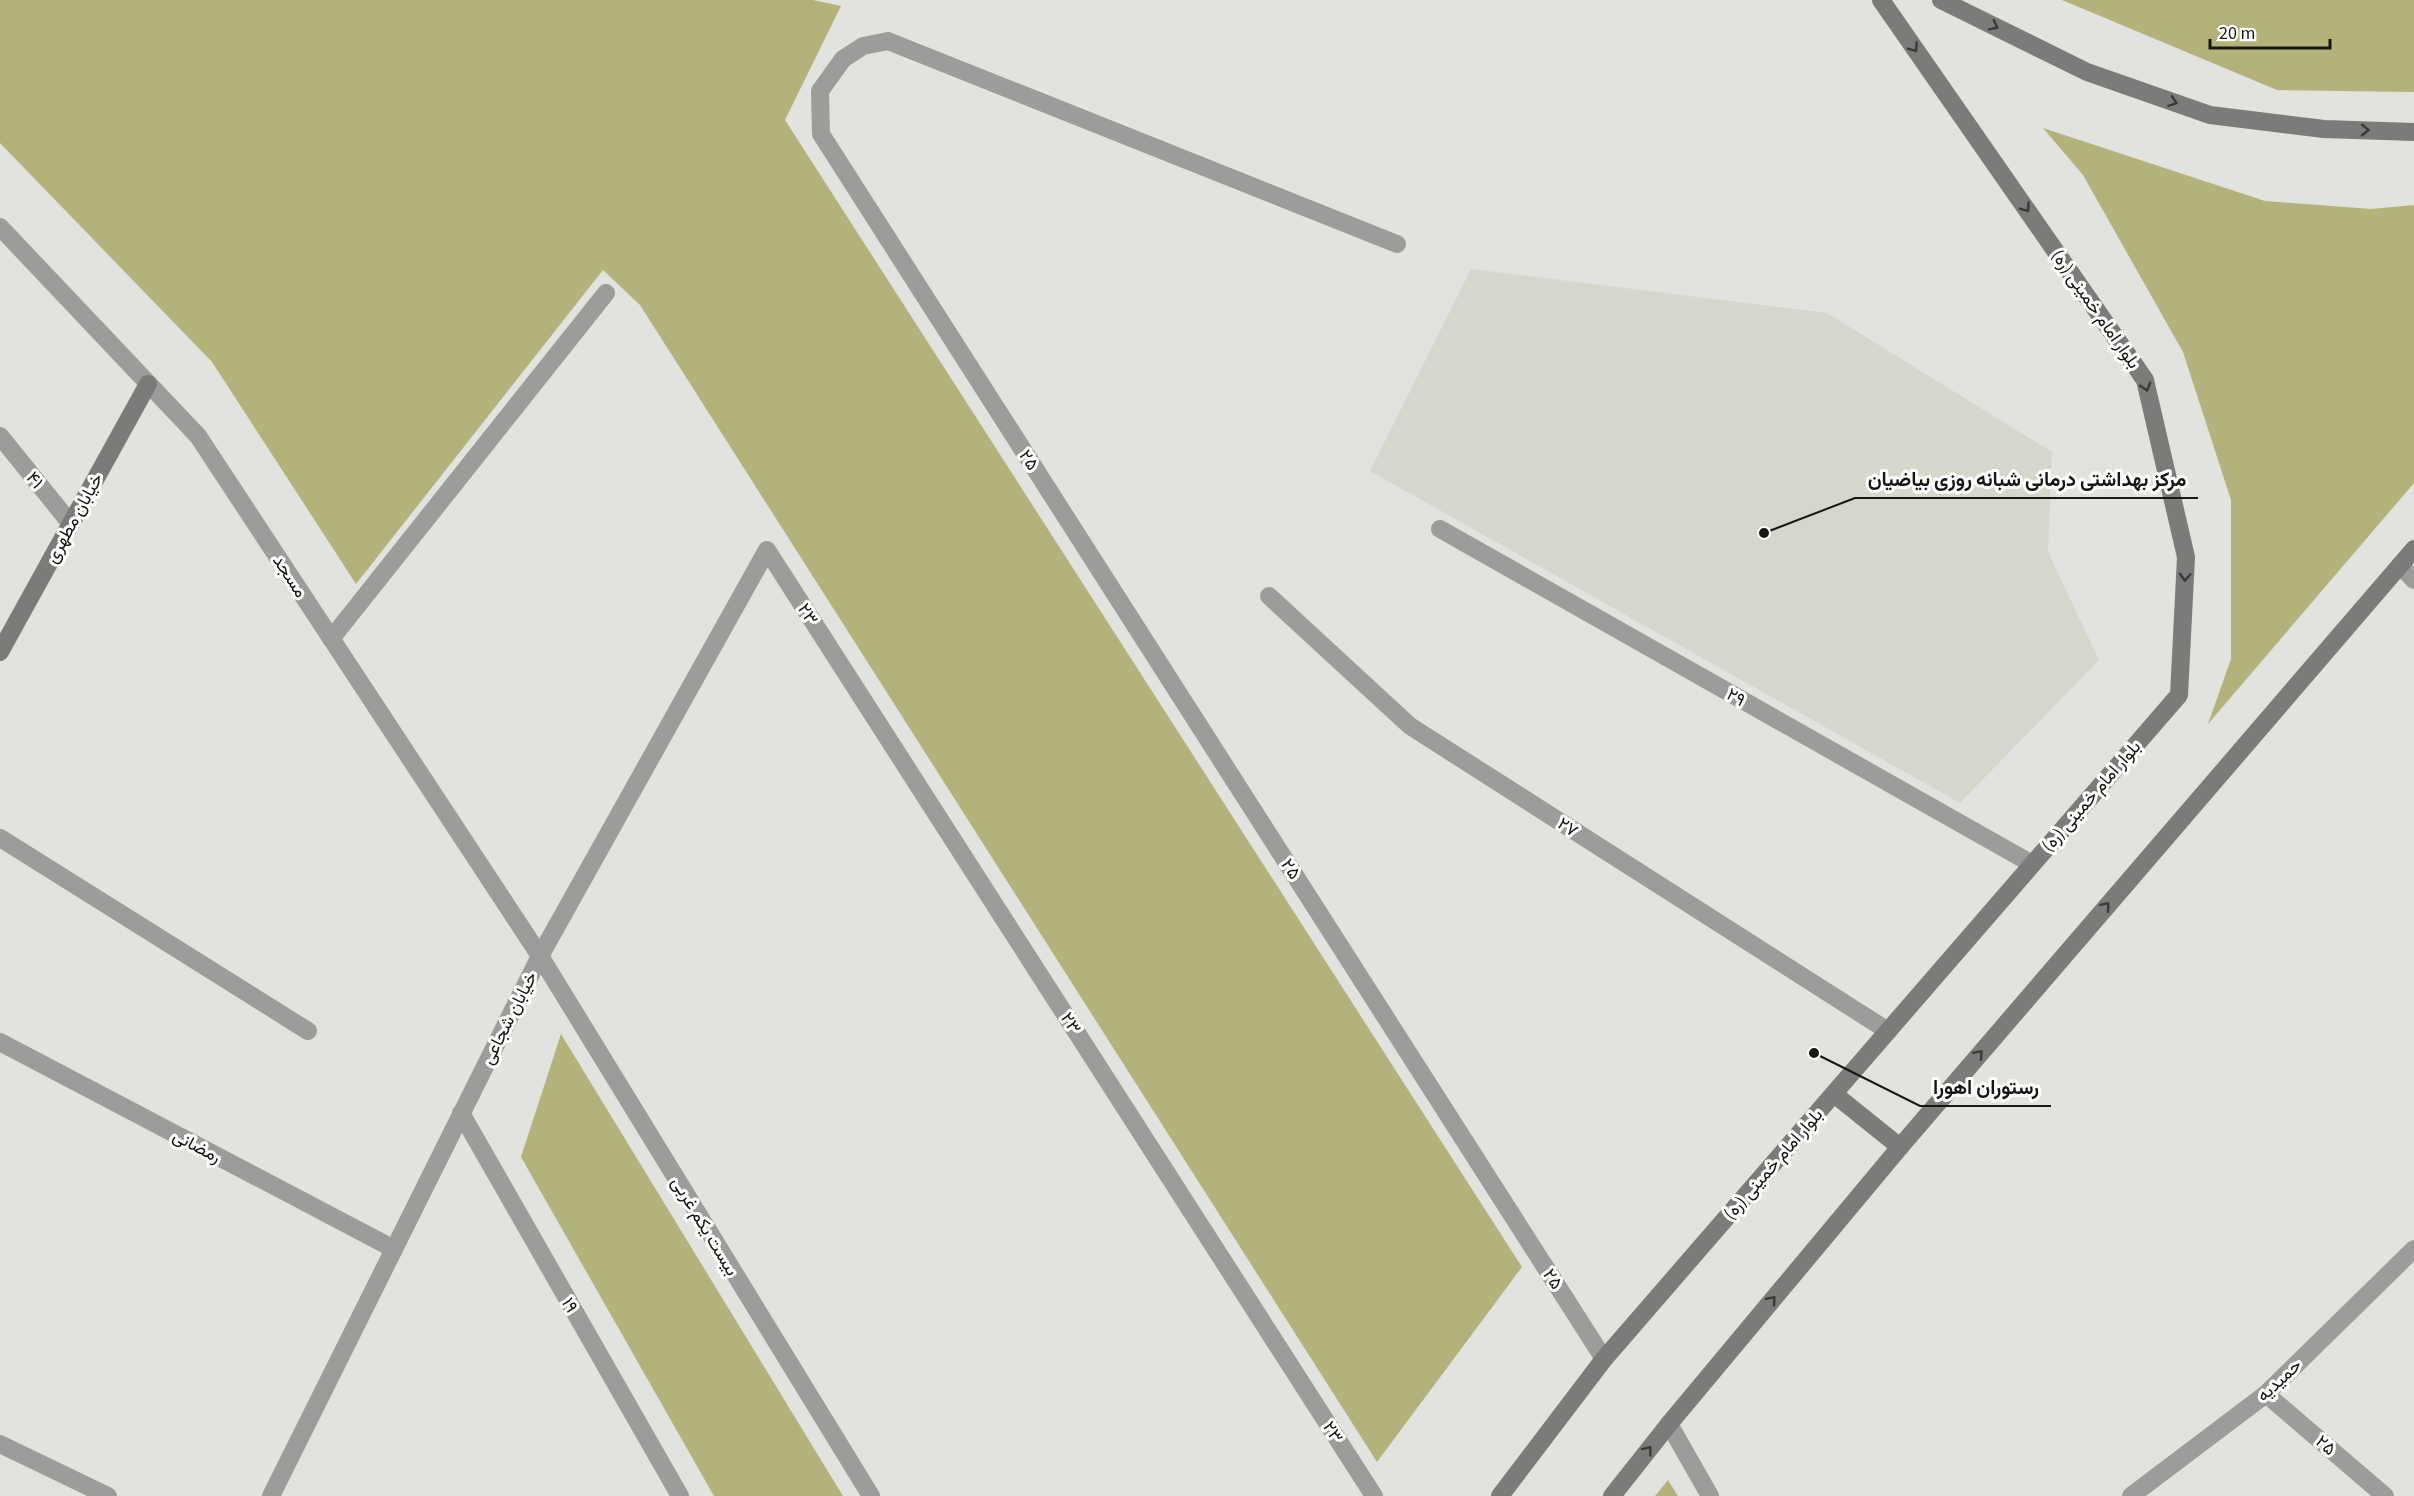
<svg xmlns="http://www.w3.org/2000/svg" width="2414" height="1496" viewBox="0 0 2414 1496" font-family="'Source Sans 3',Vazirmatn,sans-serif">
	<rect width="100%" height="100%" fill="#e2e2df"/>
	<path fill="#d7d6cc" d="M1471 269 1827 313 2052 452 2048 552 2099 660 1960 803 1370 471Z"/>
	<g fill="#b4b27b">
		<path d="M0 0H813L841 6 785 120 1522 1267 1377 1462 640 305 603 270 356 584 212 362 0 143Z"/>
		<path d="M2062 0H2414V92L2277 90Z"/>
		<path d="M2043 128 2265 201 2371 209 2414 205V483L2208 724 2231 659V500L2183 352 2083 175Z"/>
		<path d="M561 1034 843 1496H714L521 1157Z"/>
		<path d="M1668 1480 1678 1496H1655Z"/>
	</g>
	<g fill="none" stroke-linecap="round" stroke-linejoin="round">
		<g stroke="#9c9c9b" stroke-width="18">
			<path d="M0 227 198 436 540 956 871 1496"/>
			<path d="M1397 244 888 41 863 46 843 59 820 91 821 134 1604 1359"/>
			<path d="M0 436 71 524"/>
			<path d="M1440 529 2032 864"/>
			<path d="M2400 565 2414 580"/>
			<path d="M1269 596 1410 726 1888 1031"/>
			<path d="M331 639 606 293"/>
			<path d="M0 838 308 1031"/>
			<path d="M0 1042 394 1249"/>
			<path d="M461 1113 680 1496"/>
			<path d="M2266 1394 2385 1496"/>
			<path d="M1669 1424 1710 1496"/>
			<path d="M0 1444 108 1496"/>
			<path d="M271 1496 540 956 767 550 1374 1496"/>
			<path d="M2131 1496 2266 1394 2414 1249"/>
		</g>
		<g stroke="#7b7b79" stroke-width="18">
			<path d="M1941 0 2087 72 2210 115 2324 129 2414 132"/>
			<path d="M0 652 148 384"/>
			<path d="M1834 1094 1900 1147"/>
			<path d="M1500 1496 1604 1359 2179 695 2186 557 2145 380 1881 0"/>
			<path d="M1612 1496 1669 1424 1900 1147 2414 549"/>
		</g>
	</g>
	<defs><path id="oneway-chevron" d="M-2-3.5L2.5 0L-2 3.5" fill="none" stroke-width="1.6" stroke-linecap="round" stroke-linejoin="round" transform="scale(1.5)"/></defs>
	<g stroke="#393938">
		<use href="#oneway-chevron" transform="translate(1994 26) rotate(26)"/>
		<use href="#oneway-chevron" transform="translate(1914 48) rotate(55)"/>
		<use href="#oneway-chevron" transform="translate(2173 102) rotate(19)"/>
		<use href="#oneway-chevron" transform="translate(2365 130) rotate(1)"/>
		<use href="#oneway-chevron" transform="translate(2026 208) rotate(55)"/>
		<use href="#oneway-chevron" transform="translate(2146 387) rotate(73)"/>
		<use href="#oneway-chevron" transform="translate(2185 577) rotate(93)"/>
		<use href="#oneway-chevron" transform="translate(2106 906) rotate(-49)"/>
		<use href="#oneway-chevron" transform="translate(1979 1054) rotate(-49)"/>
		<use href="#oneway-chevron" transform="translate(1772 1300) rotate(-50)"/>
		<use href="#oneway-chevron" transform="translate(1648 1450) rotate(-52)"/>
	</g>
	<g text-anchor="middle" stroke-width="6" stroke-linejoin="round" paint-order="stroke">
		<g font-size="18" fill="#161615" stroke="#fffffe">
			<text transform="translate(2096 309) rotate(55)" y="6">بلوار امام خمینی (ره)</text>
			<text transform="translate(1029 460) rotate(57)" y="6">۲۵</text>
			<text transform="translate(35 480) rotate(51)" y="6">۴۱</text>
			<text transform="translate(74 518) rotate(-61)" y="6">خیابان مطهری</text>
			<text transform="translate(290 576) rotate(57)" y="6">مسجد</text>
			<text transform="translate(808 614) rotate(57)" y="6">۲۳</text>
			<text transform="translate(1736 697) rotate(29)" y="6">۲۹</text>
			<text transform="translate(2091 796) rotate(-49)" y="6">بلوار امام خمینی (ره)</text>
			<text transform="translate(1568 827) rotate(33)" y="6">۲۷</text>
			<text transform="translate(1291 869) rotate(57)" y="6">۲۵</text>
			<text transform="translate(509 1018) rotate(-63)" y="6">خیابان شجاعی</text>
			<text transform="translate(1071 1023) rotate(57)" y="6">۲۳</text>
			<text transform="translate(197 1146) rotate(28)" y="6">رمضانی</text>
			<text transform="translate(1773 1164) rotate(-49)" y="6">بلوار امام خمینی (ره)</text>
			<text transform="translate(705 1226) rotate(59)" y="6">بیست یکم غربی</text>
			<text transform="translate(1553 1279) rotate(57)" y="6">۲۵</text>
			<text transform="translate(570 1305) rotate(60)" y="6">۱۹</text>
			<text transform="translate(2279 1380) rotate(-43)" y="6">حمیدیه</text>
			<text transform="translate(1333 1432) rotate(57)" y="6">۲۳</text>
			<text transform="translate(2326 1445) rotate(41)" y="6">۲۵</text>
		</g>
	</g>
	<path fill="none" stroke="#161615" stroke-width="2" d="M1764 533L1855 498H2198M1814 1053L1920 1106H2051"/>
	<g fill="#161615" stroke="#fffffe" stroke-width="2">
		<circle cx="1764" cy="533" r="6"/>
		<circle cx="1814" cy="1053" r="6"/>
	</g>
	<g font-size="20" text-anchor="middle" font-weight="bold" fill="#161615" stroke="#fffffe" stroke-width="6" stroke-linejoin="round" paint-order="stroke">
		<text x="2027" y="486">مرکز بهداشتی درمانی شبانه روزی بیاضیان</text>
		<text x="1986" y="1094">رستوران اهورا</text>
	</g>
	<path d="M2210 39v9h120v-9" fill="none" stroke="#161615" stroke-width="3"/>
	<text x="2219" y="39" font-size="18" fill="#161615" stroke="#fffffe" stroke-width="4.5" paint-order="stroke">20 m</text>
</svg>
